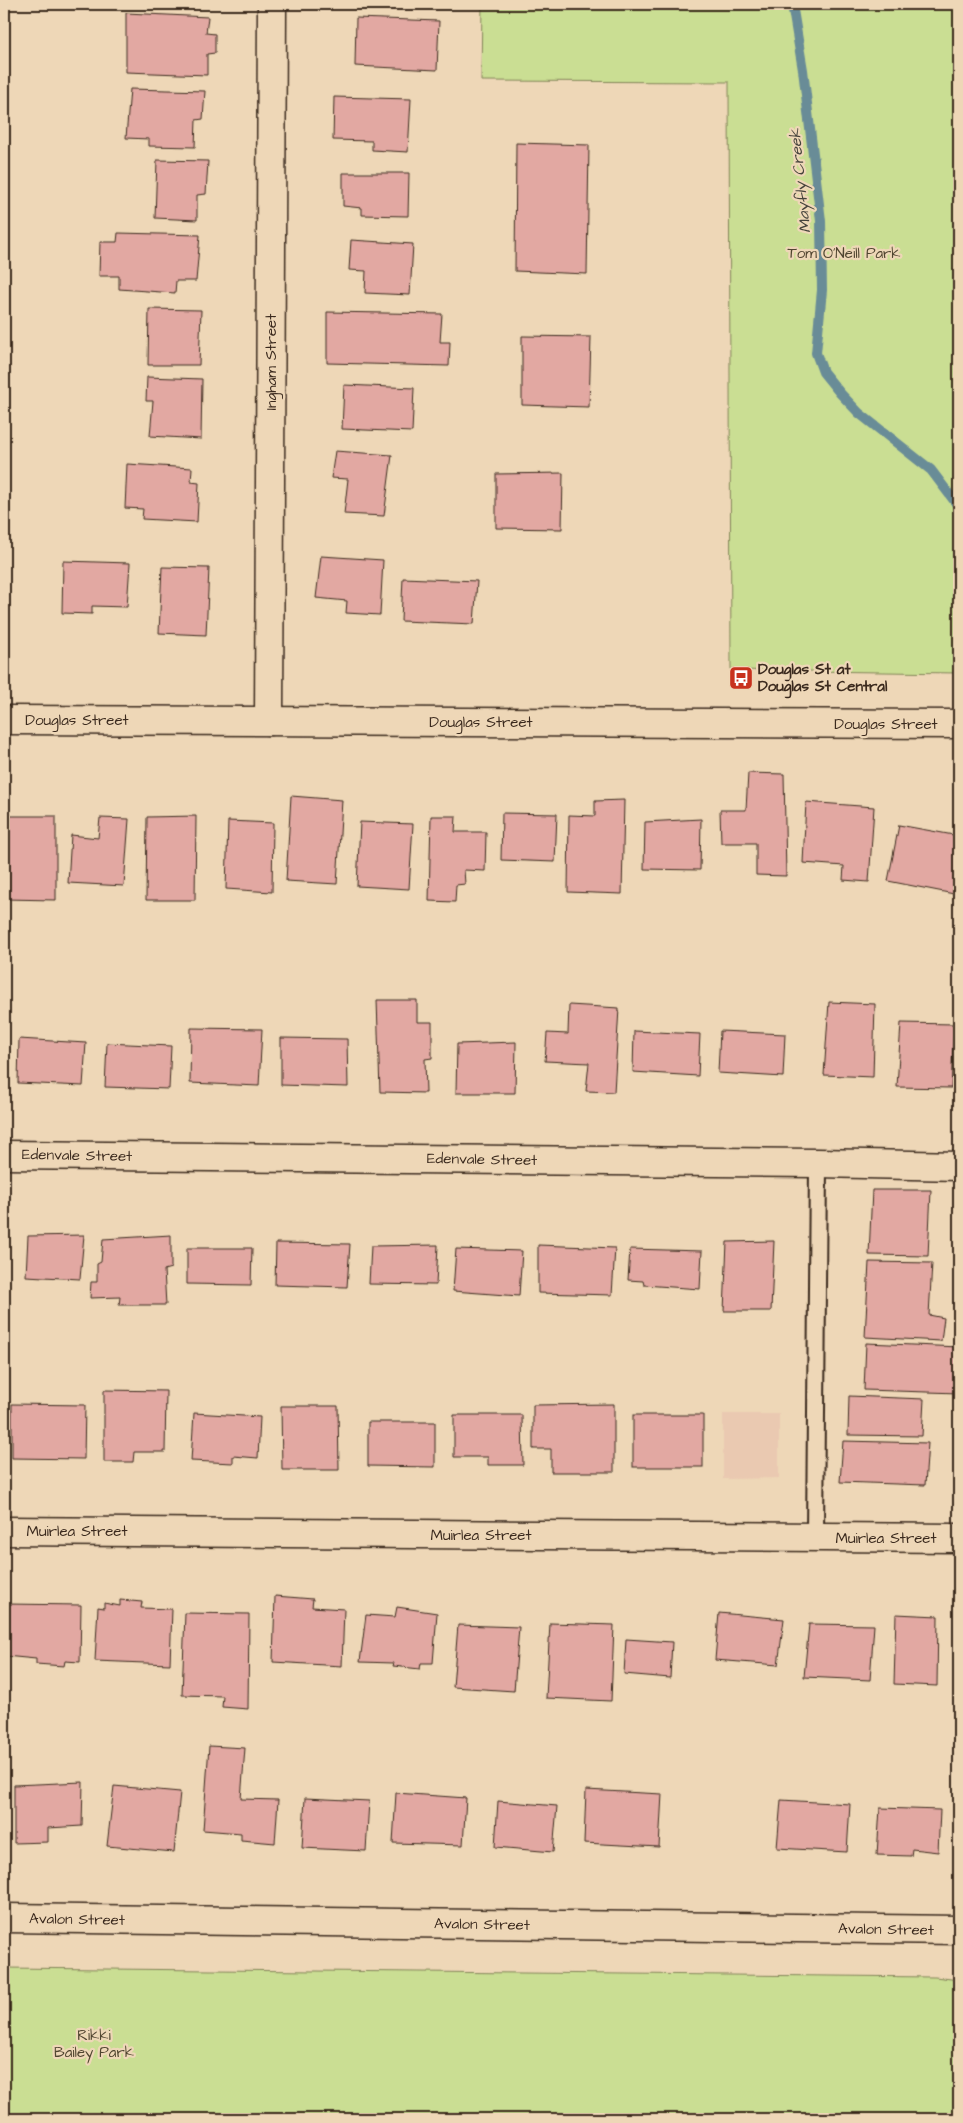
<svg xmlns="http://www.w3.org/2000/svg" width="963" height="2123" viewBox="0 0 963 2123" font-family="'Architects Daughter',sans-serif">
	<rect width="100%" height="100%" fill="#eed7b7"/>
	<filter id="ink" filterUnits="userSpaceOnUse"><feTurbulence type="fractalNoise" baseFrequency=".02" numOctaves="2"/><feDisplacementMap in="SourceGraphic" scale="10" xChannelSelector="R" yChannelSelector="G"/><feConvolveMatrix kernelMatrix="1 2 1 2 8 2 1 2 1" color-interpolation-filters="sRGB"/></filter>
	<g filter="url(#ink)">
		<path fill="#eac9b1" d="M723 1414H779V1478L723 1479Z"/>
		<g fill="#cade93" stroke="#828458">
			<path d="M482 4H959V673L731 670 729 82 481 81Z"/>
			<path d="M4 1968 935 1977 959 1980V2119H4Z"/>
		</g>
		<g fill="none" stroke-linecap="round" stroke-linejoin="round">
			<path stroke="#698c97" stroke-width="10" d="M792 4 803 70 821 221 822 290 816 353 823 372 840 393 859 413 931 470 959 507"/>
		</g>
		<g fill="#e2a8a2" stroke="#3b2a1e">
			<path d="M126 13 208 17 206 33 215 34V53L207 54V75L126 72Z"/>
			<path d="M356 18 439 21 437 70 355 66Z"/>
			<path d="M130 89 205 91 203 119 196 120 195 147 149 146V139L126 138Z"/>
			<path d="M334 97 411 99 408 152 372 150V141L333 140Z"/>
			<path d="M516 143 589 145 587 274 515 271Z"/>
			<path d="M157 160 208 161 206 194 197 195V220L155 218Z"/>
			<path d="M343 173H409L408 216 362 215V208L343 206Z"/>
			<path d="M118 233 200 235 196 281H176L175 293 119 289V276H99L100 242H117Z"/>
			<path d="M351 240 413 244 410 295 365 293 366 271 349 270Z"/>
			<path d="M149 309 201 310 199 365H148Z"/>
			<path d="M327 312 442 314 440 342H450L449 366 327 363Z"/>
			<path d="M522 336 591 337 589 407 522 405Z"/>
			<path d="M147 377 202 379 201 439 150 436 153 401H146Z"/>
			<path d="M344 385 414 388 412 432 342 429Z"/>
			<path d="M335 451 392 455 384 516 344 514 348 479 331 478Z"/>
			<path d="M127 464 192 468 191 482 199 483 197 522 142 519 143 509 125 508Z"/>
			<path d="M563 473 562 529 496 528V474Z"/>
			<path d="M321 556 383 560 380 615 346 613 347 601 316 598Z"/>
			<path d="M63 561 130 563 127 607 92 606V614L62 613Z"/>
			<path d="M162 567 209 568 206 635 159 633Z"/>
			<path d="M403 578 477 581 474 624 401 621Z"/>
			<path d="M4 594H9L6 635H4Z"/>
			<path d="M748 773 784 774 786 876 756 875V843H721L720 810H746Z"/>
			<path d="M291 796 342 800 337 884 286 881Z"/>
			<path d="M624 800 622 894 568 892 569 815 595 816V801Z"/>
			<path d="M806 802 874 807 869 882 843 880 844 866 803 863Z"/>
			<path d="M502 813 557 814 555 862 501 860Z"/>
			<path d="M4 816H56V900L4 899Z"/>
			<path d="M196 816 195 900H146L147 817Z"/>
			<path d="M431 816H456L455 832H486L485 871 464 870 465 884 456 885 455 902 429 901Z"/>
			<path d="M100 818 129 819 124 886 68 883 71 835 98 838Z"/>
			<path d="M701 819 700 870 644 869 645 822Z"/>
			<path d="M228 821 273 823 272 892 226 889Z"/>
			<path d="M360 822 413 824 409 889 357 886Z"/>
			<path d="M899 825 959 836V868L954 894 888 881Z"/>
			<path d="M377 1000H417V1022H432V1058L425 1059 426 1093 380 1092Z"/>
			<path d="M829 1002 875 1004 873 1077 824 1075Z"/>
			<path d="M569 1005 619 1008 614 1092 586 1091 589 1063 545 1061 547 1033 568 1034Z"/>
			<path d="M901 1023 954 1024 951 1088 897 1087Z"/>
			<path d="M191 1028 262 1029 259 1086 190 1083Z"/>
			<path d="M634 1031 700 1034 698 1076 633 1072Z"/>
			<path d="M720 1031 785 1034 783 1077 718 1073Z"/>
			<path d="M281 1038 347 1039 348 1087 281 1085Z"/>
			<path d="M19 1039 86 1043 83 1086 18 1083Z"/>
			<path d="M516 1042 515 1093H456L457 1044Z"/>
			<path d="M107 1043 171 1046 169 1089 105 1087Z"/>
			<path d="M872 1190H931L928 1256 869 1255Z"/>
			<path d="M84 1235 80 1279 26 1276 28 1236Z"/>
			<path d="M171 1235V1268L164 1270 166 1305H119L120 1297 90 1298 91 1282H97V1264L101 1262 103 1239Z"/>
			<path d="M774 1241 771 1311H724L727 1242Z"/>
			<path d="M276 1243 350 1244 347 1287 275 1285Z"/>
			<path d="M438 1245 436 1285 369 1284 371 1246Z"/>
			<path d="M538 1245 615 1248 612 1295 538 1293Z"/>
			<path d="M187 1248H252L251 1285 187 1284Z"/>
			<path d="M456 1249 522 1251 519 1296 453 1291Z"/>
			<path d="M630 1249 702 1251 700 1289 644 1285 643 1281 628 1280Z"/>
			<path d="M869 1262 932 1263 929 1315 944 1318 941 1341 865 1337Z"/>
			<path d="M866 1343 959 1347V1393L864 1390Z"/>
			<path d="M104 1390 166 1391 165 1452H134L133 1462H104Z"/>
			<path d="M849 1396 924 1399 922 1436 848 1435Z"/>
			<path d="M12 1404 85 1405 84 1459 12 1458Z"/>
			<path d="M614 1404V1472H551V1449H533V1405Z"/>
			<path d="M281 1406H338L339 1470H282Z"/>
			<path d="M194 1413 260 1417 258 1458 233 1456V1463L191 1461Z"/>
			<path d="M454 1415H522L523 1465H488V1457H454Z"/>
			<rect x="633" y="1415" width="70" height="52"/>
			<path d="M368 1422H435V1467L368 1466Z"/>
			<path d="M843 1441 928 1443 925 1485 840 1482Z"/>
			<path d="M275 1596 313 1599 312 1607 344 1609 342 1666 273 1662Z"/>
			<path d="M120 1600 142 1602 141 1608 172 1609 170 1664 95 1661 98 1607 104 1608V1603L120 1606Z"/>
			<path d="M6 1604 81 1605 80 1662 65 1661 64 1666 36 1664V1659L5 1656Z"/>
			<path d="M397 1607 437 1613 433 1663H421L420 1669 393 1666 394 1663 360 1662 366 1615 395 1617Z"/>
			<path d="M185 1613 249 1614 248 1709 222 1707 223 1696 182 1695Z"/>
			<path d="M719 1613 784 1619 778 1665 715 1660Z"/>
			<path d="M896 1614 938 1616 937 1686 894 1684Z"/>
			<path d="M550 1623 614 1625 611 1701 546 1698Z"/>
			<path d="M809 1624 874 1625 870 1680 804 1677Z"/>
			<path d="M458 1625 519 1627 514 1691 453 1687Z"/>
			<path d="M626 1639 672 1642 670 1678 624 1674Z"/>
			<path d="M209 1746 245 1748 241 1799 278 1800 275 1843 241 1840V1833L203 1830Z"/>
			<path d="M83 1782 82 1826 48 1828V1842L14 1843V1785Z"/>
			<path d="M114 1786 180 1792 174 1852 107 1846Z"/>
			<path d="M586 1790 662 1794 659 1847 584 1843Z"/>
			<path d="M396 1793 466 1798 463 1845 393 1843Z"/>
			<path d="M305 1798 369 1801 366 1851 302 1848Z"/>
			<path d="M781 1800 850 1804 847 1852 777 1848Z"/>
			<path d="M498 1801 557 1806 553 1852 495 1847Z"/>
			<path d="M880 1808 940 1810 938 1852 912 1849 911 1856 877 1855Z"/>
		</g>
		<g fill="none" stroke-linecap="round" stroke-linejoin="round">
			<defs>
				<path id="lane" d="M815 1538 818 1163"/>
				<g id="street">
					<path d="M269 721 272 4"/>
					<path d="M4 1155 818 1163 959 1166"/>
					<path d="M4 1531 959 1538"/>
					<path d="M4 1918 959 1930"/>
				</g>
				<path id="secondary" d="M4 720 959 724"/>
			</defs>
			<use href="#lane" stroke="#3b2a1e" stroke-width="20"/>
			<use href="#street" stroke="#3b2a1e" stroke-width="31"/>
			<use href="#secondary" stroke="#3b2a1e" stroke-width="31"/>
			<use href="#lane" stroke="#eed7b7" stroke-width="16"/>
			<use href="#street" stroke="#eed7b7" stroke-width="28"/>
			<use href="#secondary" stroke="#eed7b7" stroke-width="28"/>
		</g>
	</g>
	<defs>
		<symbol id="bus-square" viewBox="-11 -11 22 22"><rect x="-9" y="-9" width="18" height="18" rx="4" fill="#c8321e" stroke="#eed7b7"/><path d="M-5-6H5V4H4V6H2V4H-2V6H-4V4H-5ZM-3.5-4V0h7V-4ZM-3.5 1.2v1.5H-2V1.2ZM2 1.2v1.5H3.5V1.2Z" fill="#fff"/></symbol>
	</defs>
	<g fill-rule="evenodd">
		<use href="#bus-square" x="727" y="664" width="28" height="28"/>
	</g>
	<g text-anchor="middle" stroke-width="4.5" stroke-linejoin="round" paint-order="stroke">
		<g font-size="15" fill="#504530" stroke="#eed7b7">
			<text x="844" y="258">Tom O'Neill Park</text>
			<text x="94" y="2040">Rikki<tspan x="94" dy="17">Bailey Park</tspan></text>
		</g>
		<g font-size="15" fill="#3b2a1e" stroke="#eed7b7">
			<text transform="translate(271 362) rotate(-90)" y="5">Ingham Street</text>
			<text x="77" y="725">Douglas Street</text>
			<text x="481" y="727">Douglas Street</text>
			<text x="886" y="729">Douglas Street</text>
			<text transform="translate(77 1155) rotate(1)" y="5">Edenvale Street</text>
			<text transform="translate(482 1159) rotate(1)" y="5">Edenvale Street</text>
			<text x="77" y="1536">Muirlea Street</text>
			<text x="481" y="1540">Muirlea Street</text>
			<text x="886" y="1543">Muirlea Street</text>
			<text transform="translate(77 1919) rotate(1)" y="5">Avalon Street</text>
			<text transform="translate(482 1924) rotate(1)" y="5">Avalon Street</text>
			<text transform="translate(886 1929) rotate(1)" y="5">Avalon Street</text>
		</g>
		<g font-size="15" font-weight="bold" fill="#3b2a1e" stroke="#eed7b7" text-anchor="start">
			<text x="758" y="674">Douglas St at<tspan x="758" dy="17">Douglas St Central</tspan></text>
		</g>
		<g font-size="16" font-style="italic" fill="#46433c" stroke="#eed7b7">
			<text transform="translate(799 181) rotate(-96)" y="6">Mayfly Creek</text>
		</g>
	</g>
	<rect width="963" height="2123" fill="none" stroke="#eed7b7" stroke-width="20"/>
	<rect x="10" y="10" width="943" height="2103" fill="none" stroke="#3b2a1e" stroke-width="2" filter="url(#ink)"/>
</svg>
